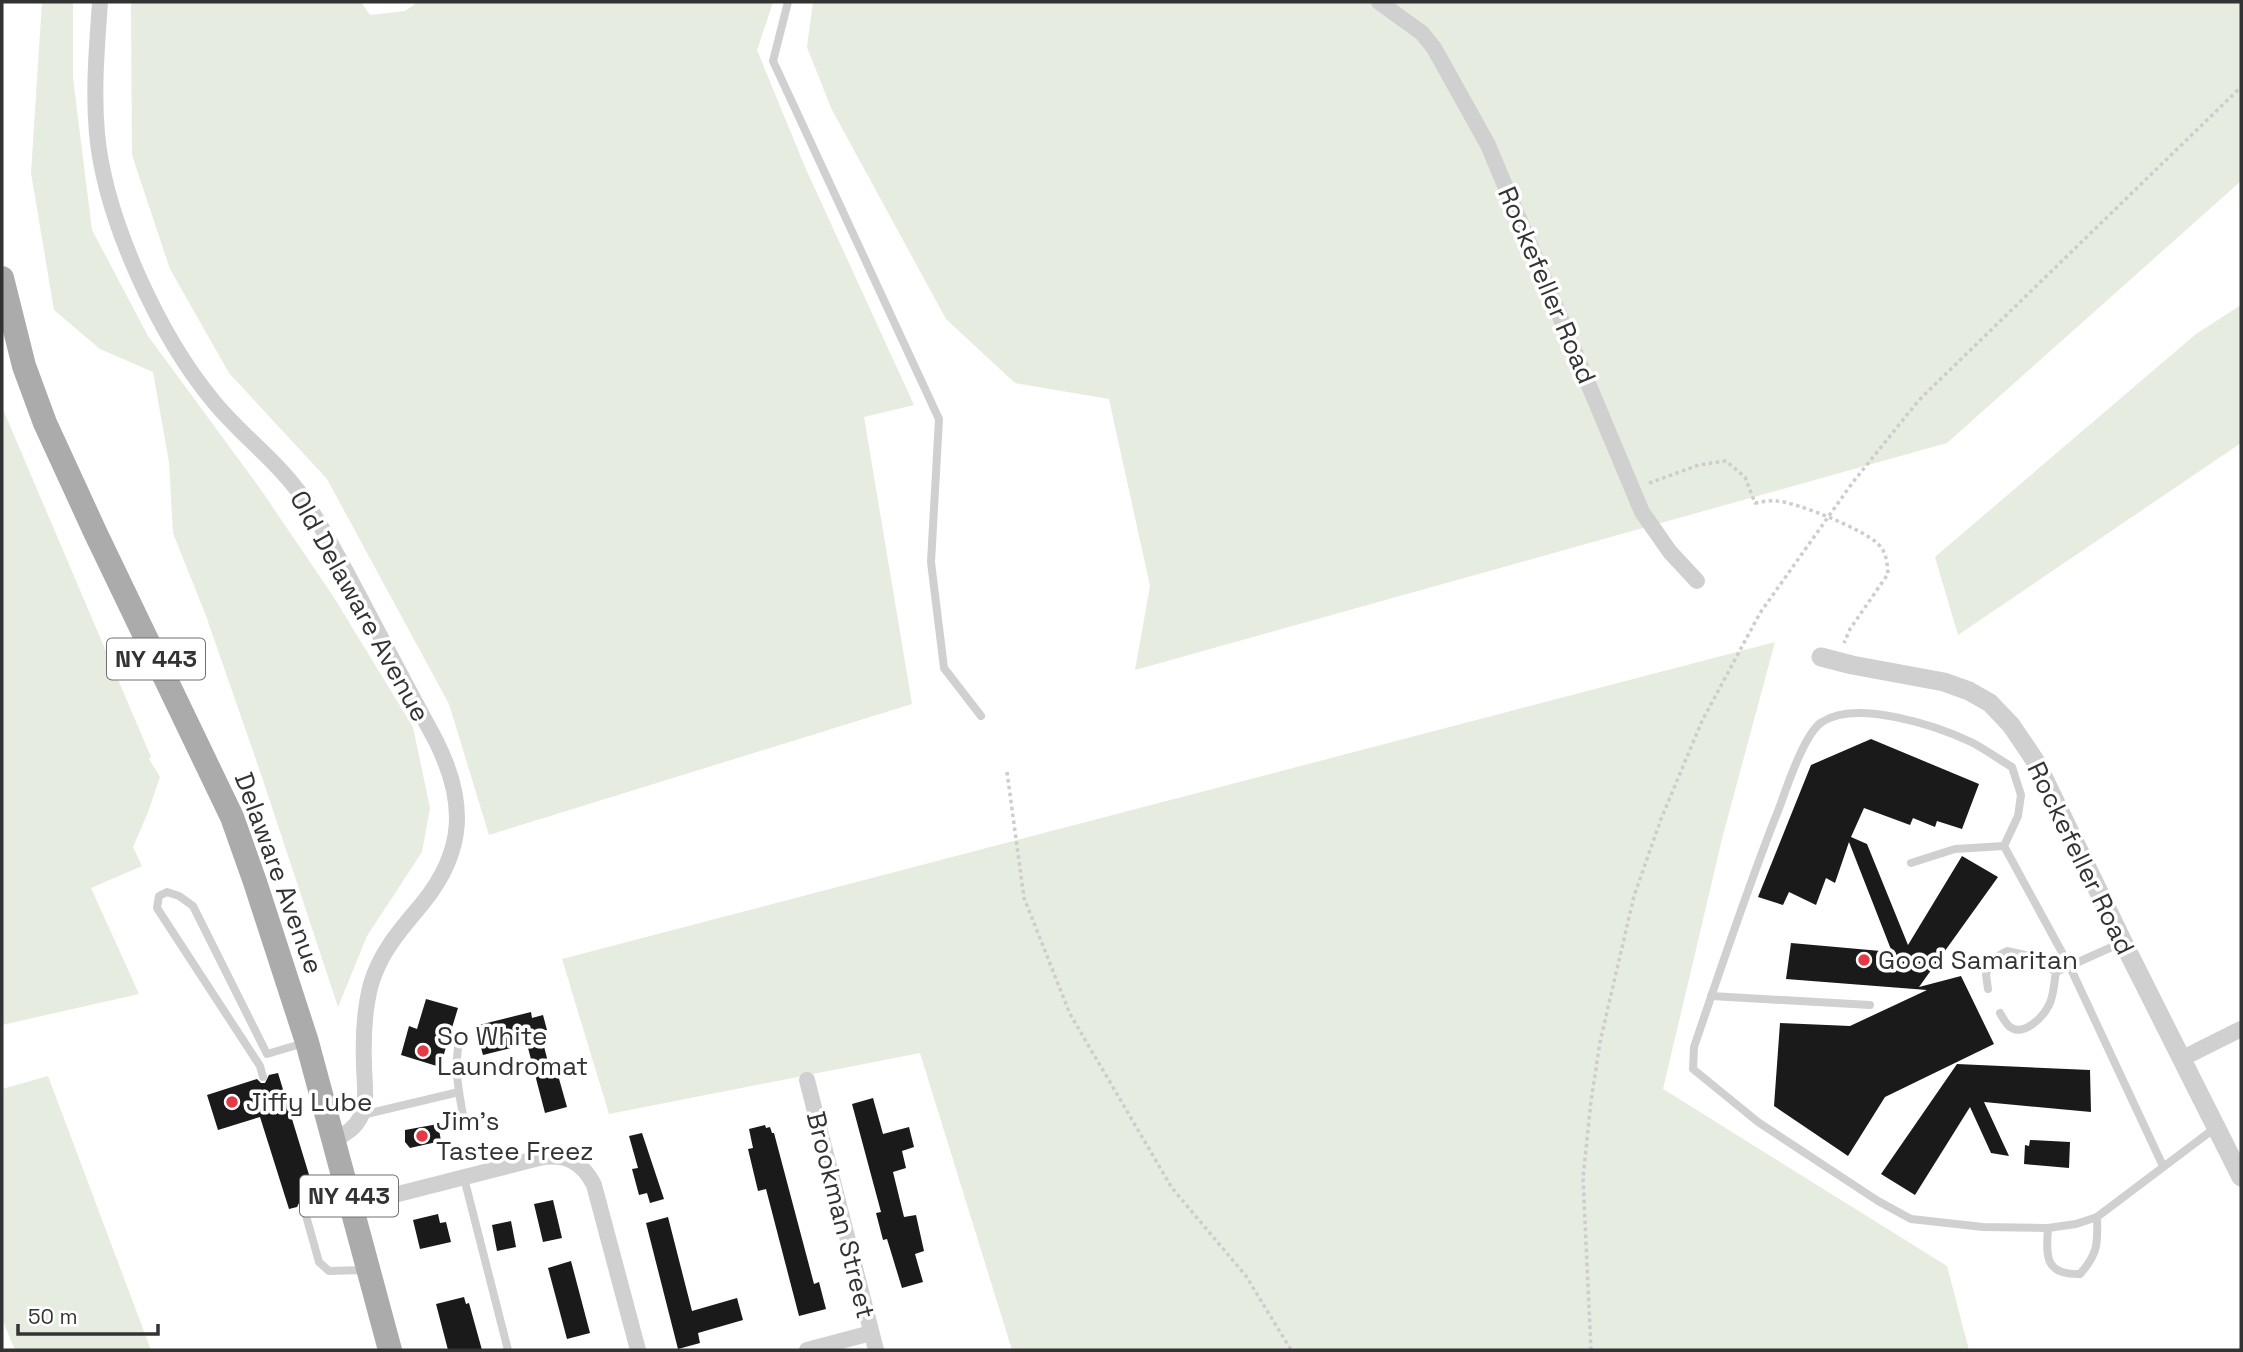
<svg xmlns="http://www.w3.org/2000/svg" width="2243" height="1352" viewBox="0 0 2243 1352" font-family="'Space Grotesk',sans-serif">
	<rect width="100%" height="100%" fill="#fff"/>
	<g fill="#e6ecdf">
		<path d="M42 2H73V78L92 230 148 336 259 487 333 596 413 727 430 808 422 852 367 936 338 1007 262 777 205 613 173 533 169 462 153 372 100 349 54 310 31 173Z"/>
		<path d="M131 2H361L370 15 405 11 418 2H773L757 50 805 167 914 405 864 417 912 704 489 835 449 704 327 479 229 373 170 269 132 155Z"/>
		<path d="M813 2H2241V181L1947 443 1135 670 1150 586 1109 399 1015 383 946 319 831 108 807 47Z"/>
		<path d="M2241 305V443L1958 635 1935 557 2196 334Z"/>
		<path d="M2 407 151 757 149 759 160 777 148 812 133 847 142 866 91 888 139 994 2 1025Z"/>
		<path d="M1775 642 1723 835 1663 1089 1947 1266 1969 1350H1012L920 1053 609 1114 562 959Z"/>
		<path d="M48 1076 151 1350H15L2 1319V1089Z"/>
	</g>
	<g fill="#1a1a1a">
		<path d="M1871 739 1979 784 1962 829 1937 821 1935 827 1913 818 1910 825 1864 808 1851 837 1867 844 1908 945 1962 856 1998 877 1919 987 1961 976 1994 1044 1885 1097 1848 1156 1774 1106 1780 1023 1850 1026 1927 990 1786 979 1791 943 1892 952 1849 842 1835 883 1826 878 1816 905 1789 892 1783 905 1758 897 1811 765Z"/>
		<path d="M426 999 458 1008 440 1067 401 1055 409 1026 417 1029Z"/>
		<path d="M531 1012 532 1018 543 1015 547 1030 540 1031 548 1062 554 1061 567 1107 545 1113 527 1044 483 1055 475 1026Z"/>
		<path d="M1957 1064 2090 1070 2091 1112 1984 1102 2009 1156 1991 1153 1970 1107 1915 1195 1881 1174Z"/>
		<path d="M278 1073 317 1201 309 1203 305 1199H301L297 1207 289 1209 260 1117 218 1130 207 1095 257 1079 261 1083H265L269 1075Z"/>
		<path d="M873 1098 883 1134 909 1127 914 1147 902 1151 906 1168 893 1172 904 1217 916 1215 924 1251 915 1254 923 1282 902 1288 887 1239 883 1240 876 1213 881 1212 852 1104Z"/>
		<path d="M438 1124 441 1141 410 1148 405 1142V1130Z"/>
		<path d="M765 1125 766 1128 770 1127 772 1133H774L814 1284 819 1282 826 1309 799 1316 766 1189 758 1191 748 1149 753 1148 749 1129Z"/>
		<path d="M642 1133 664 1199 650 1203 647 1193 639 1195 632 1169 638 1168 629 1136Z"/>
		<path d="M2030 1140 2070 1142 2069 1168 2024 1164 2025 1145 2029 1146Z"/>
		<path d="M553 1200 562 1238 543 1242 534 1204Z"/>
		<path d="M438 1214 440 1223 446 1222 451 1242 420 1249 413 1220Z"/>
		<path d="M668 1217 692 1311 737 1298 743 1320 698 1333 700 1343 678 1349 646 1223Z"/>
		<path d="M511 1221 516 1247 497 1251 492 1225Z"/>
		<path d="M571 1261 590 1333 567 1339 548 1268Z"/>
		<path d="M464 1297 466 1304 469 1303 482 1350H448L436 1304Z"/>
	</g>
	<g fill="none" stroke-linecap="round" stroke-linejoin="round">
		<g stroke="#cdcdcd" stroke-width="3.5" stroke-dasharray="3.5 3.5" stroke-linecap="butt">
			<path d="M1649 483 1699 465 1726 461 1745 477 1755 503C1762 502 1770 500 1777 501 1796 502 1865 530 1878 544 1887 552 1887 564 1888 574L1850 629 1844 643"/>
			<path d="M1007 772 1024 898 1070 1014 1172 1188 1246 1276 1291 1350"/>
			<path d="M1591 1350 1583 1178 1591 1101 1600 1042 1634 896 1661 819 1702 721 1760 613 1853 482 1919 400 2241 87"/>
		</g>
		<g stroke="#d0d0d0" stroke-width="8">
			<path d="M788 2 773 61 939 419 931 562 944 668 981 716"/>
			<path d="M1911 863 1955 849 2004 846"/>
			<path d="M1988 989 1986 975 1991 960 2007 951 2035 957 2056 972 2123 942"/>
			<path d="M1711 996 1870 1005"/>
			<path d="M2000 1013C2003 1018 2006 1024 2010 1027 2024 1037 2043 1017 2049 1005 2054 996 2054 982 2056 972"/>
			<path d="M263 1077 260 1066 157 908 159 896 167 892 179 896 193 906 267 1054 304 1043"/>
			<path d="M459 1092 465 1128"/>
			<path d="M362 1115 459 1092 456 1068 458 1048"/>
			<path d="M2163 1166 2070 967 2004 846 2018 816 2021 795 2012 767C1998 759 1985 749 1971 742 1937 726 1857 699 1822 722 1804 733 1786 790 1778 811 1747 889 1721 968 1694 1047L1693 1069 1758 1122 1878 1201 1911 1219 1983 1227 2048 1228 2076 1224 2097 1217 2215 1128"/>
			<path d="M464 1178 508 1350"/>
			<path d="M303 1205 319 1262 329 1271 365 1270"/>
			<path d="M2048 1228C2046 1257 2045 1275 2080 1274 2098 1254 2098 1243 2097 1217"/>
		</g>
		<g stroke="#d0d0d0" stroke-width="16">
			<path d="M100 2C97 46 93 89 97 134 105 219 159 336 214 402 241 435 276 460 301 495 323 527 341 562 359 596 384 644 410 693 436 741 466 801 466 850 422 904 401 929 381 951 371 984 364 1010 363 1037 364 1064 364 1080 368 1102 361 1116 355 1129 345 1134 334 1140"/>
			<path d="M1379 2 1422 33 1434 48 1488 145 1642 512 1670 552 1697 581"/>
			<path d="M2181 1059 2241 1029"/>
			<path d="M807 1080 876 1350"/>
			<path d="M351 1206 539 1158C564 1153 582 1161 594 1185L638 1350"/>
			<path d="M807 1350 871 1333"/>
		</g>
		<path stroke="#d0d0d0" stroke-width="19" d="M1821 657 1852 665 1944 682 1969 691 1990 703 2011 725 2036 762 2123 942 2241 1177"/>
		<path stroke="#ababab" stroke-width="24" d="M2 278 24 366 45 423 96 534 232 817 255 882 307 1042 390 1350"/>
	</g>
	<g fill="#e63946" stroke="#fff" stroke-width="2.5">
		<circle cx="1864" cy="960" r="7"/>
		<circle cx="423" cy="1051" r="7"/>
		<circle cx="232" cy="1102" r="7"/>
		<circle cx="422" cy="1136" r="7"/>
	</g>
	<g text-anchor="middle" stroke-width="7" stroke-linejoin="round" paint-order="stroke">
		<g fill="#fff" stroke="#707070" stroke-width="2">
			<rect x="107" y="638.5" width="98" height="41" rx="5"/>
			<rect x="300" y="1175.5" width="98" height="41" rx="5"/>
		</g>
		<g font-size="24" font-weight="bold" fill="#333">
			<text x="156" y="667">NY 443</text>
			<text x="349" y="1204">NY 443</text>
		</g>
		<g font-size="26" fill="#333" stroke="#fff">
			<text transform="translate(1547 285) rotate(67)" y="9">Rockefeller Road</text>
			<text transform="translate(360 606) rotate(61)" y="9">Old Delaware Avenue</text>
			<text transform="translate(2081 858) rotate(64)" y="9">Rockefeller Road</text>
			<text transform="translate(279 873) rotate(70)" y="9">Delaware Avenue</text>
			<text transform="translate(841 1215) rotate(76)" y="9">Brookman Street</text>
		</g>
		<g font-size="26" fill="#333" stroke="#fff" text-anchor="start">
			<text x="1878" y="969">Good Samaritan</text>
			<text x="437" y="1045">So White<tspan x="437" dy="30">Laundromat</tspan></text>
			<text x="246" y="1111">Jiffy Lube</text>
			<text x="436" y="1130">Jim's<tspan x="436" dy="30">Tastee Freez</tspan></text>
		</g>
	</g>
	<rect width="2243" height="1352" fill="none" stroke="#333333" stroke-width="7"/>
	<path d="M18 1324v10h140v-10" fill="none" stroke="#333333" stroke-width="3.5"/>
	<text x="28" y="1324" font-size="21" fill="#333333" stroke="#ffffff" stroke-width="5" paint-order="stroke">50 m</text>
</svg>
